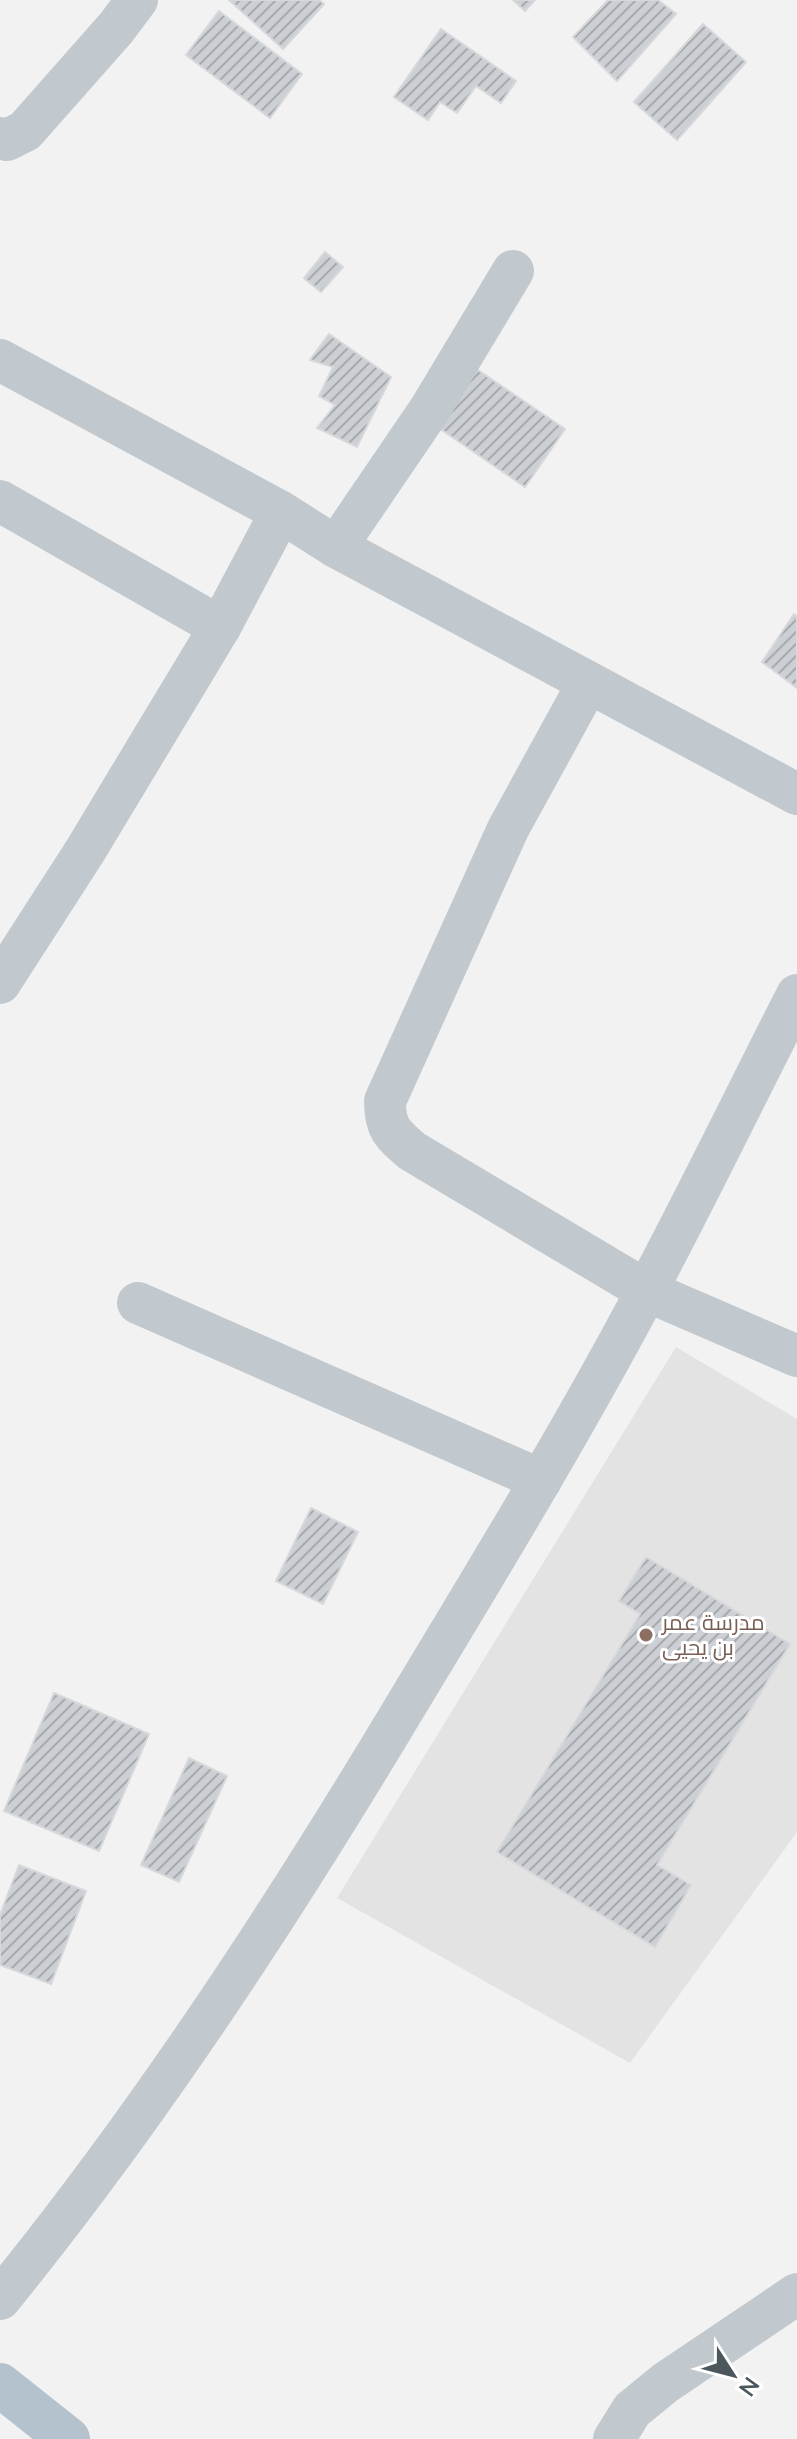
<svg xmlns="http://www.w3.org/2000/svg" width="797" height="2439" viewBox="0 0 797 2439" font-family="Lato,Cairo,sans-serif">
	<defs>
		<pattern id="building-hatch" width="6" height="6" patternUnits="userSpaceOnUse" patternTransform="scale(2)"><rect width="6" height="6" fill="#cccfd3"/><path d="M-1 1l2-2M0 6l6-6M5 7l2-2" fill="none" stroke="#a8abae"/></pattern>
	</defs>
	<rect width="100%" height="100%" fill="#f3f2f2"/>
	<path fill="#e4e3e3" d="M676 1347 797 1419V1832L630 2063 337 1898Z"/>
	<g fill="url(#building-hatch)" stroke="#d6d8dc" stroke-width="2">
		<path d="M229 0H319L324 4 283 49Z"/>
		<path d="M513 0H535L525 11Z"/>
		<path d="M608 0H658L676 14 617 81 573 37Z"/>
		<path d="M219 11 302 74 270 118 186 55Z"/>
		<path d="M703 24 746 62 677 140 634 102Z"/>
		<path d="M441 29 516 81 501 103 476 86 457 113 440 102 428 120 394 97Z"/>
		<path d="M325 252 343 267 321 292 304 278Z"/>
		<path d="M329 334 391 377 357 447 317 428 335 405 319 396 333 367 310 360Z"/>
		<path d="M475 368 565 429 525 487 436 426Z"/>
		<path d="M794 614 797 617V688L762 662Z"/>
		<path d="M311 1508 358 1532 323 1604 276 1581Z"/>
		<path d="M646 1557 790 1644 657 1865 691 1885 655 1947 497 1852 640 1614 619 1601Z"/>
		<path d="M54 1693 149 1734 99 1851 4 1811Z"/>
		<path d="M189 1758 227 1776 179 1882 141 1865Z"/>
		<path d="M19 1865 86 1891 51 1984 0 1965V1915Z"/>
	</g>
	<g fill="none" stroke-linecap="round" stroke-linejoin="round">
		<g stroke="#c1c9ce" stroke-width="42">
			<path d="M0 138 7 140 25 131 116 28 137 0"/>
			<path d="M0 360 281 512 336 547 797 794"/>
			<path d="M0 501 220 627"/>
			<path d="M336 547 430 409 513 271"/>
			<path d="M588 683 508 829 385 1101C385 1128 392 1134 412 1151L647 1291 797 1356"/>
			<path d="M0 983 85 851 220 627 281 512"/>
			<path d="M138 1303 541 1480"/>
			<path d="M0 2299C152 2112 284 1909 408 1702 490 1566 573 1430 647 1290 699 1192 747 1093 797 995"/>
			<path d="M614 2439 632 2410 665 2383 797 2294"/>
		</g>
		<path stroke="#b4c2cd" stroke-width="44" d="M0 2385 68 2439"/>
	</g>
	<circle fill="#8d6e63" stroke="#fff" stroke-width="3" cx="646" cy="1635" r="8"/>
	<g text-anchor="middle" stroke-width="6" stroke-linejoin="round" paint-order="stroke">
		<g font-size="22" fill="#785e54" stroke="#fff" text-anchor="start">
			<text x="662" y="1630">مدرسة عمر<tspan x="662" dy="25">بن يحيى</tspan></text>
		</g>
	</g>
	<g transform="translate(733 2375) rotate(126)" stroke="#ffffff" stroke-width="6" paint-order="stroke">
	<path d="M0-6L14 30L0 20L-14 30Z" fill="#4b565d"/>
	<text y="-12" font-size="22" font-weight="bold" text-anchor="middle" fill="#4b565d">N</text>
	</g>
</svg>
